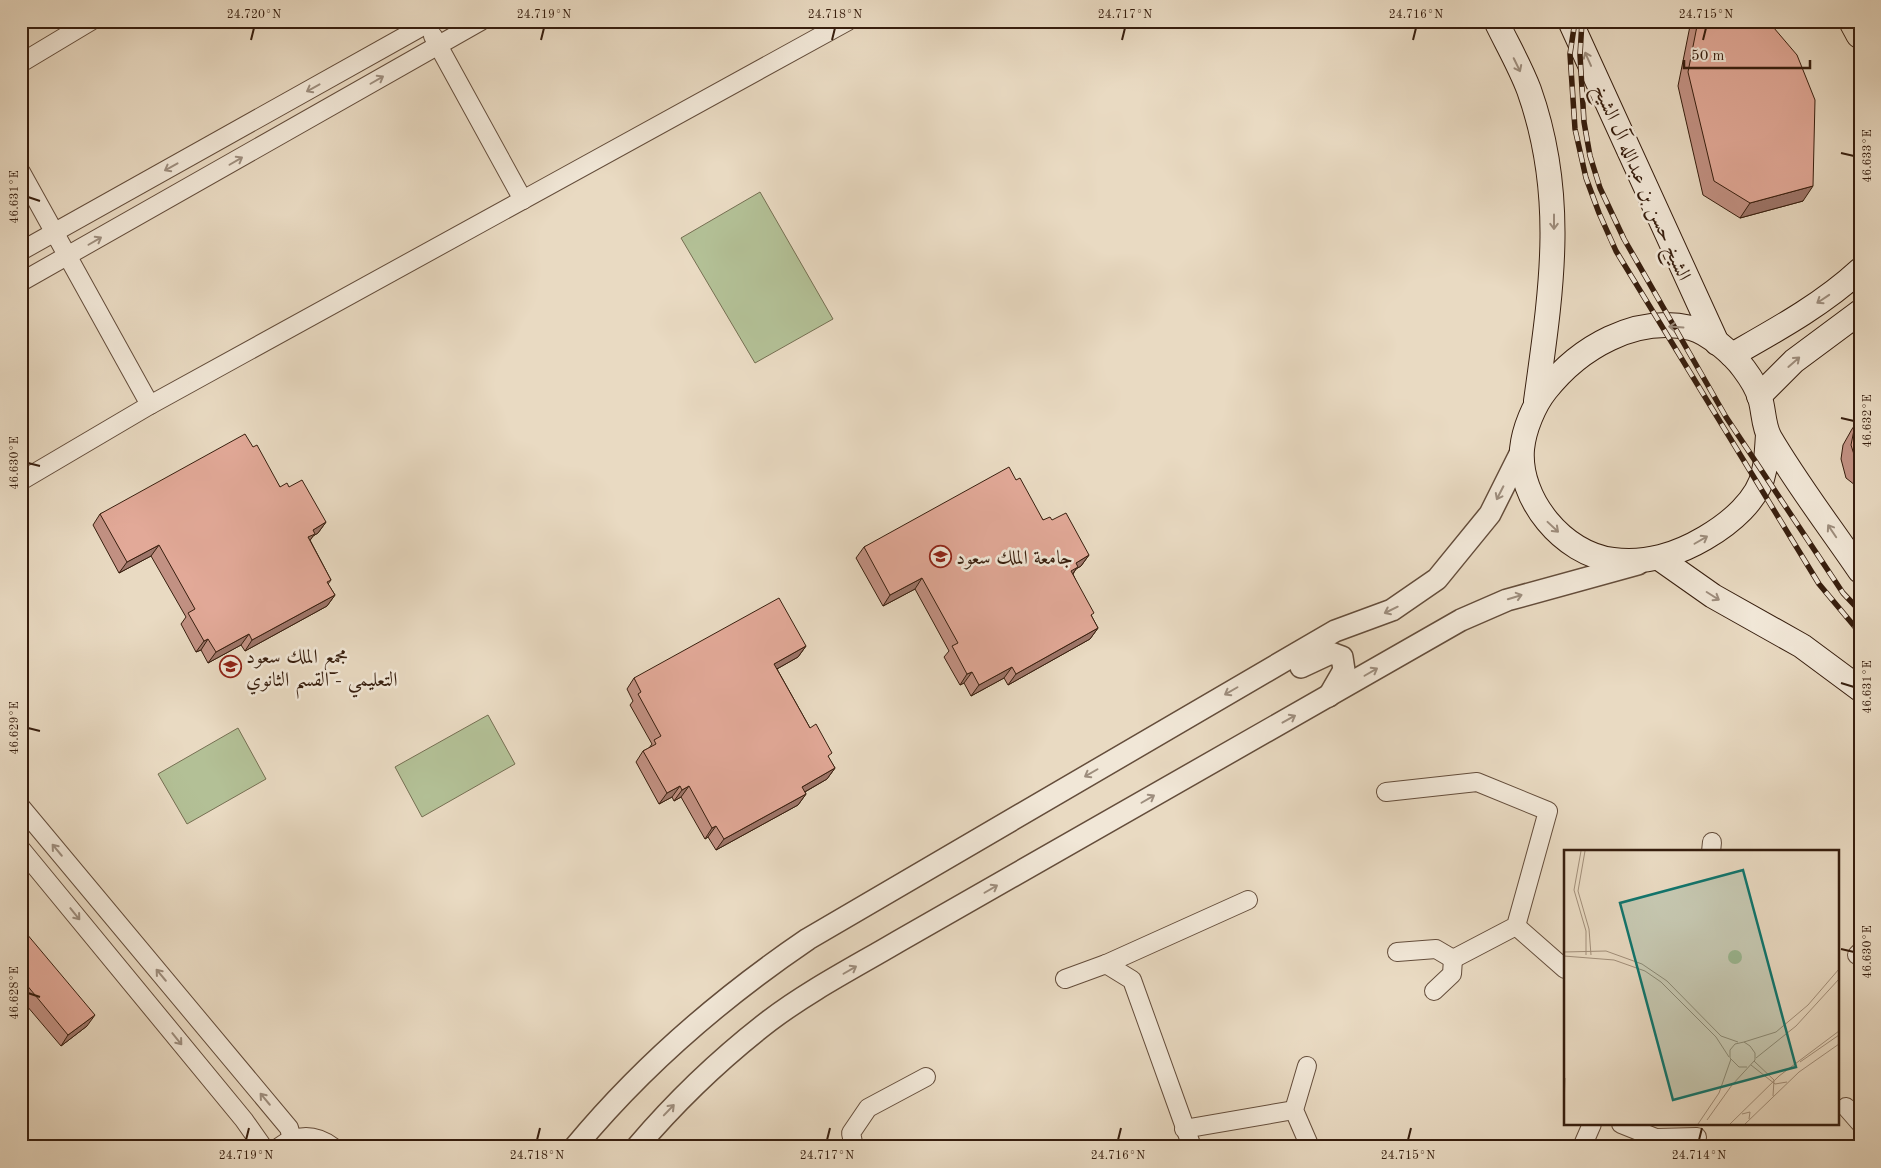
<svg xmlns="http://www.w3.org/2000/svg" width="1881" height="1168" viewBox="0 0 1881 1168" font-family="'Old Standard TT',Amiri,serif">
	<rect width="100%" height="100%" fill="#e9dac2"/>
	<filter id="stains"><feTurbulence type="fractalNoise" baseFrequency=".004" numOctaves="4"/><feColorMatrix values="0 0 0 0 .2 0 0 0 0 .09 0 0 0 0 .02 0 0 0 .5 -.17"/></filter>
	<radialGradient id="worn" r=".72"><stop offset=".6" stop-color="#630" stop-opacity="0"/><stop offset="1" stop-color="#630" stop-opacity=".3"/></radialGradient>
	<g fill="#b3c096" stroke="#756f52">
		<path d="M760 192 833 319 755 363 681 238Z"/>
		<path d="M488 715 515 764 422 817 395 767Z"/>
		<path d="M238 728 266 779 187 824 158 774Z"/>
	</g>
	<g fill="none" stroke-linecap="round" stroke-linejoin="round">
		<defs>
			<g id="minor">
				<path d="M433 36 523 200"/>
				<path d="M21 63 91 21"/>
				<path d="M21 172 150 405"/>
				<path d="M21 251 432 21"/>
				<path d="M21 282 481 21"/>
				<path d="M21 481 150 405 848 21"/>
				<path d="M1386 792 1477 782 1548 811 1516 926 1453 959"/>
				<path d="M21 807 289 1128 292 1139"/>
				<path d="M21 849 244 1120 263 1147"/>
				<path d="M1711 852 1712 842"/>
				<path d="M1516 926 1565 969"/>
				<path d="M1397 952 1436 949 1453 959"/>
				<path d="M1857 955 1860 952"/>
				<path d="M1106 964 1248 900"/>
				<path d="M1065 979 1106 964 1132 980 1192 1147"/>
				<path d="M1434 991 1452 974 1453 959"/>
				<path d="M1307 1066 1294 1110 1310 1147"/>
				<path d="M1846 1107 1860 1123"/>
				<path d="M1621 1124 1656 1138 1697 1137 1693 1147"/>
				<path d="M1184 1129 1294 1110"/>
				<path d="M279 1147C297 1134 315 1134 333 1147"/>
				<path d="M854 1147 851 1133 868 1108 926 1077"/>
				<path d="M1582 1147 1592 1124"/>
			</g>
			<g id="tertiary">
				<path d="M1301 667 1331 653 1342 657 1344 670 1329 696"/>
				<path d="M575 1147C643 1065 721 998 808 939L1335 631 1392 610 1437 579 1490 514 1522 450"/>
				<path d="M637 1147C677 1100 721 1058 769 1021 810 990 855 967 899 941L1461 620 1507 600 1638 564"/>
			</g>
			<g id="secondary">
				<path d="M1496 21C1507 44 1520 66 1529 90 1567 197 1551 292 1536 401"/>
				<path d="M1570 21 1717 343"/>
				<path d="M1732 355C1776 330 1822 305 1860 270"/>
				<path d="M1759 396 1794 361 1860 312"/>
				<path d="M1768 435C1767 447 1767 459 1764 471 1759 500 1729 524 1705 538 1676 555 1647 564 1613 560 1563 554 1518 499 1522 449 1524 429 1534 405 1546 390 1579 348 1635 315 1691 328 1708 332 1734 355 1744 369 1750 377 1757 388 1760 398 1764 410 1763 426 1770 438 1797 484 1830 527 1860 571"/>
				<path d="M1659 558 1713 596 1802 646 1860 689"/>
			</g>
			<path id="primary" d="M1853 21 1860 34"/>
		</defs>
		<use href="#minor" stroke="#644d3b" stroke-width="20"/>
		<use href="#tertiary" stroke="#644d3b" stroke-width="24"/>
		<use href="#secondary" stroke="#371e0e" stroke-width="26"/>
		<use href="#primary" stroke="#371e0e" stroke-width="30"/>
		<use href="#minor" stroke="#f1e7d7" stroke-width="18"/>
		<use href="#tertiary" stroke="#f1e7d7" stroke-width="21"/>
		<use href="#secondary" stroke="#f1e7d7" stroke-width="24"/>
		<use href="#primary" stroke="#e9dac2" stroke-width="28"/>
		<defs>
			<g id="rail">
				<path d="M1575 21 1570 54 1575 129 1586 178 1599 213 1616 251 1819 584 1860 633"/>
				<path d="M1582 21 1580 55 1584 122 1590 156 1600 188 1624 239 1726 417 1843 593 1860 611"/>
			</g>
		</defs>
		<use href="#rail" stroke="#371e0e" stroke-width="5.5"/>
		<use href="#rail" stroke="#f1e7d7" stroke-width="4" stroke-dasharray="11" stroke-linecap="butt"/>
	</g>
	<g fill="#c29183" stroke="#371e0e">
		<path d="M1691 21H1768L1803 201 1740 218 1703 195 1678 86Z"/>
		<path d="M1860 418V489L1846 478 1841 459 1843 445 1852 429Z"/>
		<path d="M253 447 280 487 326 522 318 533 313 536 310 540 331 580 328 584 335 595 327 606 245 651 241 645 208 663 201 650 196 652 181 624 186 617 151 556 119 573 93 525 100 514Z"/>
		<path d="M1016 480 1043 520H1052L1089 555 1081 566 1076 569 1073 574 1092 617 1098 628 1090 639 1008 685 1004 678 971 696 964 683 960 685 944 657 949 651 915 589 883 606 856 558 864 547Z"/>
		<path d="M806 646 798 657 777 669 810 728 835 768 827 779 805 792 806 794 798 805 716 850 708 837 705 839 681 797 674 801 672 797 659 804 636 762 643 751 649 748 652 744 630 705 633 701 627 689 634 678Z"/>
		<path d="M21 927 87 1026 61 1046 21 999Z"/>
	</g>
	<g fill="#9e766a" stroke="#371e0e">
		<path d="M1813 186 1803 201 1740 218 1750 203Z"/>
		<path d="M326 522 318 533 313 536 307 545 300 548 313 530Z"/>
		<path d="M159 545 151 556 119 573 127 562Z"/>
		<path d="M1089 555 1081 566 1076 569 1070 578 1063 582 1076 563Z"/>
		<path d="M922 578 915 589 883 606 890 595Z"/>
		<path d="M335 595 327 606 245 651 252 640Z"/>
		<path d="M1098 628 1090 639 1008 685 1016 674Z"/>
		<path d="M249 634 241 645 208 663 216 652Z"/>
		<path d="M208 639 201 650 196 652 204 641Z"/>
		<path d="M806 646 798 657 766 675 774 664Z"/>
		<path d="M1012 667 1004 678 971 696 979 685Z"/>
		<path d="M972 672 964 683 960 685 967 674Z"/>
		<path d="M835 768 827 779 794 798 802 787Z"/>
		<path d="M680 786 672 797 659 804 667 793Z"/>
		<path d="M689 786 681 797 674 801 682 790Z"/>
		<path d="M806 794 798 805 716 850 724 839Z"/>
		<path d="M716 826 708 837 705 839 712 828Z"/>
		<path d="M95 1015 87 1026 61 1046 68 1035Z"/>
	</g>
	<g fill="#e2a998" stroke="#371e0e">
		<path d="M1698 21H1768L1797 55 1815 100 1813 186 1750 203 1714 181 1688 72Z"/>
		<path d="M1860 419V466L1857 464 1851 445 1854 430Z"/>
		<path d="M245 434 253 447 257 445 280 487 287 483 289 487 302 480 326 522 313 530 315 534 308 537 331 580 327 582 335 595 252 640 249 634 216 652 208 639 204 641 188 613 195 609 159 545 127 562 100 514Z"/>
		<path d="M1009 467 1016 480 1020 478 1043 520 1050 517 1052 520 1066 513 1089 555 1076 563 1078 567 1071 571 1094 613 1091 615 1098 628 1016 674 1012 667 979 685 972 672 967 674 952 646 958 643 922 578 890 595 864 547Z"/>
		<path d="M779 598 806 646 774 664 810 728 816 724 832 753 828 756 835 768 802 787 806 794 724 839 716 826 712 828 689 786 682 790 680 786 667 793 643 751 656 744 654 740 661 736 638 694 641 692 634 678Z"/>
		<path d="M21 927 95 1015 68 1035 21 978Z"/>
	</g>
	<defs><path id="oneway-shaft" d="M-6 0H5M1.5-3L5.5 0L1.5 3" fill="none" stroke-width="1.6" stroke-linecap="round" stroke-linejoin="round" transform="scale(1.25)"/></defs>
	<g stroke="#9d8d7d">
		<use href="#oneway-shaft" transform="translate(1588 59) rotate(-114)"/>
		<use href="#oneway-shaft" transform="translate(1517 65) rotate(64)"/>
		<use href="#oneway-shaft" transform="translate(377 80) rotate(-30)"/>
		<use href="#oneway-shaft" transform="translate(313 88) rotate(151)"/>
		<use href="#oneway-shaft" transform="translate(236 161) rotate(-30)"/>
		<use href="#oneway-shaft" transform="translate(171 167) rotate(151)"/>
		<use href="#oneway-shaft" transform="translate(1554 222) rotate(90)"/>
		<use href="#oneway-shaft" transform="translate(95 241) rotate(-30)"/>
		<use href="#oneway-shaft" transform="translate(1823 299) rotate(146)"/>
		<use href="#oneway-shaft" transform="translate(1676 327) rotate(-176)"/>
		<use href="#oneway-shaft" transform="translate(1794 362) rotate(-41)"/>
		<use href="#oneway-shaft" transform="translate(1500 493) rotate(117)"/>
		<use href="#oneway-shaft" transform="translate(1553 527) rotate(43)"/>
		<use href="#oneway-shaft" transform="translate(1832 531) rotate(-124)"/>
		<use href="#oneway-shaft" transform="translate(1701 540) rotate(-30)"/>
		<use href="#oneway-shaft" transform="translate(1713 596) rotate(32)"/>
		<use href="#oneway-shaft" transform="translate(1515 597) rotate(-17)"/>
		<use href="#oneway-shaft" transform="translate(1391 610) rotate(154)"/>
		<use href="#oneway-shaft" transform="translate(1371 672) rotate(-30)"/>
		<use href="#oneway-shaft" transform="translate(1231 691) rotate(150)"/>
		<use href="#oneway-shaft" transform="translate(1289 719) rotate(-29)"/>
		<use href="#oneway-shaft" transform="translate(1091 773) rotate(150)"/>
		<use href="#oneway-shaft" transform="translate(1148 799) rotate(-30)"/>
		<use href="#oneway-shaft" transform="translate(57 850) rotate(-130)"/>
		<use href="#oneway-shaft" transform="translate(991 889) rotate(-30)"/>
		<use href="#oneway-shaft" transform="translate(75 914) rotate(51)"/>
		<use href="#oneway-shaft" transform="translate(850 970) rotate(-30)"/>
		<use href="#oneway-shaft" transform="translate(161 975) rotate(-130)"/>
		<use href="#oneway-shaft" transform="translate(177 1039) rotate(51)"/>
		<use href="#oneway-shaft" transform="translate(265 1099) rotate(-130)"/>
		<use href="#oneway-shaft" transform="translate(669 1110) rotate(-46)"/>
	</g>
	<path fill="none" stroke="#371e0e" stroke-width="2" d="M251 40 254 28M541 40 544 28M832 40 835 28M1122 40 1125 28M1413 40 1416 28M1703 40 1706 28M1841 153 1854 156M28 197 40 201M1841 418 1854 421M28 463 40 466M1841 683 1854 687M28 728 40 731M1841 949 1854 952M28 993 40 997M246 1140 249 1128M537 1140 540 1128M827 1140 830 1128M1118 1140 1121 1128M1408 1140 1411 1128M1699 1140 1702 1128"/>
	<defs>
		<symbol id="university-ring" viewBox="-11 -11 22 22"><circle r="9.5" fill="#f1e7d7" stroke="#8f2418" stroke-width="1.5"/><path d="M0-5L7-2L0 1L-7-2ZM-4 1L0 2.5L4 1V4Q0 6-4 4Z" fill="#8f2418"/></symbol>
		<symbol id="school-ring" viewBox="-11 -11 22 22"><circle r="9.5" fill="#f1e7d7" stroke="#8f2418" stroke-width="1.5"/><path d="M0-5L7-2L0 1L-7-2ZM-4 1L0 2.5L4 1V4Q0 6-4 4Z" fill="#8f2418"/></symbol>
	</defs>
	<g fill-rule="evenodd">
		<use href="#university-ring" x="928" y="544" width="25" height="25"/>
		<use href="#school-ring" x="218" y="654" width="25" height="25"/>
	</g>
	<g text-anchor="middle" stroke-width="5" stroke-linejoin="round" paint-order="stroke">
		<g font-size="20" fill="#371e0e" stroke="#f1e7d7">
			<text transform="translate(1643 182) rotate(66)" y="7">الشيخ حسن بن عبدالله آل الشيخ</text>
		</g>
		<g font-size="20" fill="#371e0e" stroke="#f1e7d7" text-anchor="start">
			<text x="956" y="564">جامعة الملك سعود</text>
			<text x="246" y="663">مجمع الملك سعود<tspan x="246" dy="23">التعليمي - القسم الثانوي</tspan></text>
		</g>
	</g>
	<g transform="translate(1564 850)">
		<rect width="275" height="275" fill="#e9dac2"/>
		<path d="M164 107a7 7 0 1 1 14 0a7 7 0 1 1-14 0Z" fill="#b3c096"/>
		<path fill="none" stroke="#a28f7a" stroke-width="1" d="M17 1 10 40 22 81V105M21 1 14 41 25 79 27 105M0 102 42 101 78 114 103 131 157 186 174 192M0 106 50 110 81 121 97 132 152 187 165 207M180 192 212 182 244 155 275 119M192 208 232 176 275 129M190 211 210 230 209 246M236 212 275 185M187 215 211 234 223 232M0 258 1 228M178 264 186 262 185 269M143 270 168 235 191 210V203L186 196 180 192 171 194 166 200V208L175 217H183M134 274 155 243 167 209M166 274 215 226 275 181M181 274 235 222 275 194"/>
		<path fill="#0f766e" fill-opacity="0.15" stroke="#0f766e" stroke-width="2.5" d="M179 20 232 217 109 250 56 53Z"/>
		<rect width="275" height="275" fill="none" stroke="#371e0e" stroke-width="2.5"/>
	</g>
	<rect width="1881" height="1168" fill="none" stroke="#e9dac2" stroke-width="55"/>
	<path d="M1684 60v8h126v-8" fill="none" stroke="#371e0e" stroke-width="2.5"/>
	<text x="1691" y="60" font-size="15" fill="#371e0e" stroke="#f1e7d7" stroke-width="4" paint-order="stroke">50 m</text>
	<rect x="28" y="28" width="1826" height="1112" fill="none" stroke="#371e0e" stroke-width="2"/>
	<g font-size="12" text-anchor="middle" fill="#371e0e">
		<text x="254" y="18">24.720°N</text>
		<text x="544" y="18">24.719°N</text>
		<text x="835" y="18">24.718°N</text>
		<text x="1125" y="18">24.717°N</text>
		<text x="1416" y="18">24.716°N</text>
		<text x="1706" y="18">24.715°N</text>
		<text transform="translate(1867 156) rotate(-90)" y="4">46.633°E</text>
		<text transform="translate(14 197) rotate(-90)" y="4">46.631°E</text>
		<text transform="translate(1867 421) rotate(-90)" y="4">46.632°E</text>
		<text transform="translate(14 463) rotate(-90)" y="4">46.630°E</text>
		<text transform="translate(1867 687) rotate(-90)" y="4">46.631°E</text>
		<text transform="translate(14 728) rotate(-90)" y="4">46.629°E</text>
		<text transform="translate(1867 952) rotate(-90)" y="4">46.630°E</text>
		<text transform="translate(14 993) rotate(-90)" y="4">46.628°E</text>
		<text x="246" y="1159">24.719°N</text>
		<text x="537" y="1159">24.718°N</text>
		<text x="827" y="1159">24.717°N</text>
		<text x="1118" y="1159">24.716°N</text>
		<text x="1408" y="1159">24.715°N</text>
		<text x="1699" y="1159">24.714°N</text>
	</g>
	<rect width="100%" height="100%" filter="url(#stains)"/>
	<rect width="100%" height="100%" fill="url(#worn)"/>
</svg>
